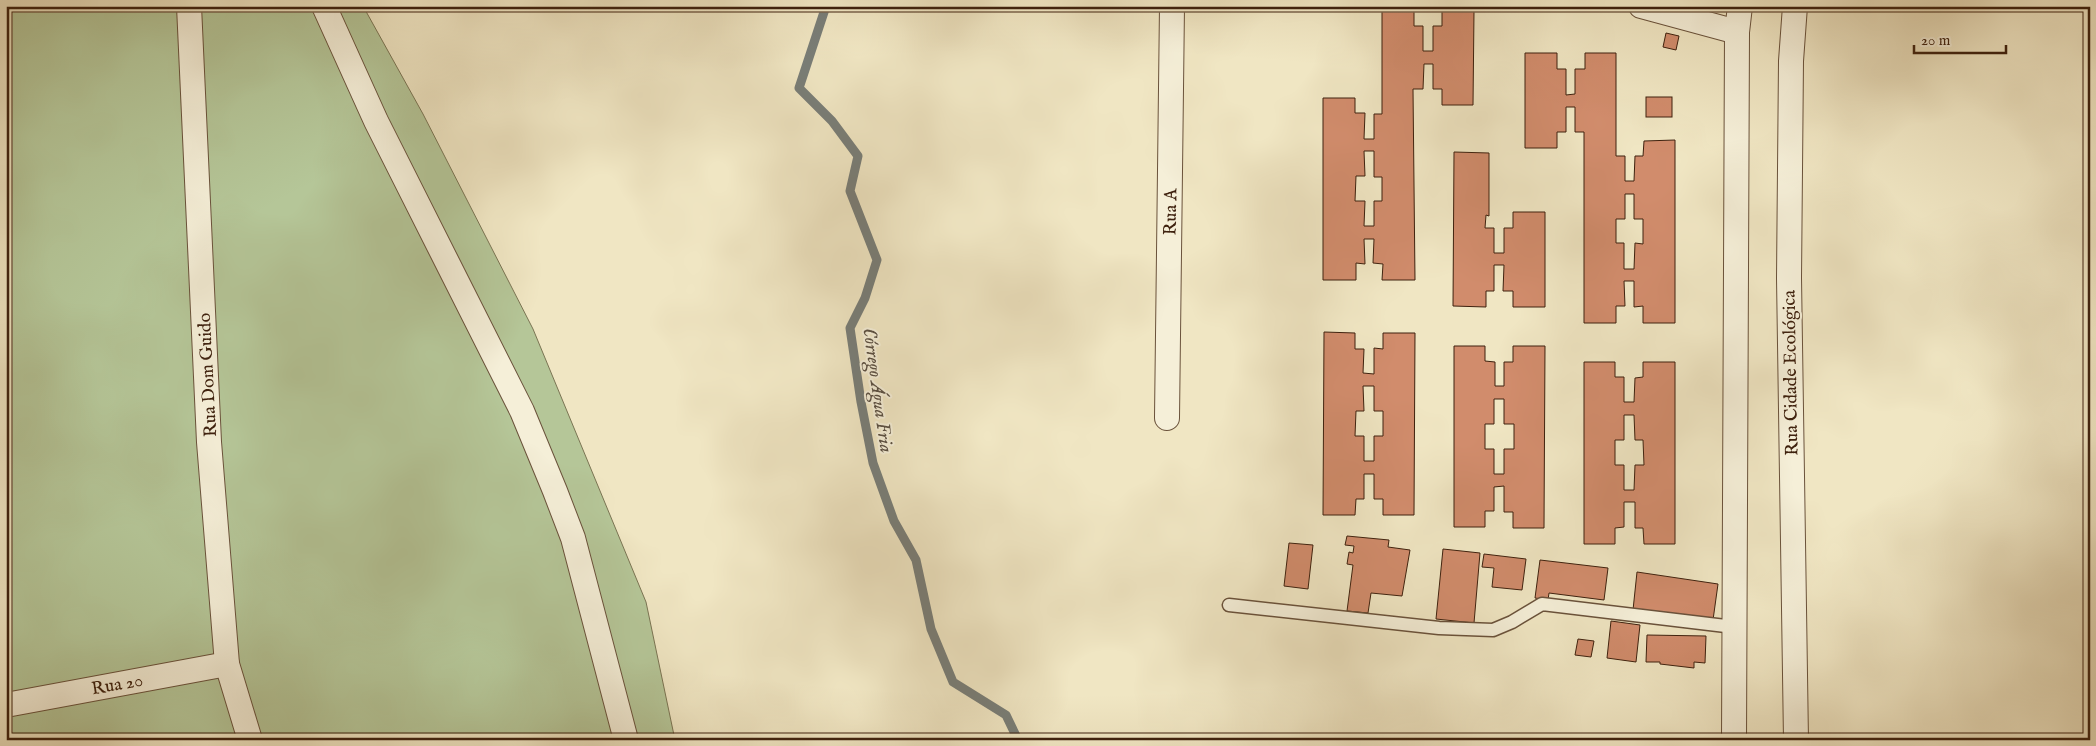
<svg xmlns="http://www.w3.org/2000/svg" width="2096" height="746" viewBox="0 0 2096 746" font-family="'IM FELL English',serif">
	<rect width="100%" height="100%" fill="#f0e6c3"/>
	<filter id="stains"><feTurbulence type="fractalNoise" baseFrequency=".004" numOctaves="4"/><feColorMatrix values="0 0 0 0 .2 0 0 0 0 .09 0 0 0 0 .02 0 0 0 .5 -.17"/></filter>
	<radialGradient id="worn" r=".72"><stop offset=".6" stop-color="#630" stop-opacity="0"/><stop offset="1" stop-color="#630" stop-opacity=".3"/></radialGradient>
	<path fill="#b5c698" stroke="#7a7453" d="M6 6H363L423 114 533 329 646 602 675 740H6Z"/>
	<g fill="none" stroke-linecap="round" stroke-linejoin="round">
		<path stroke="#797e78" stroke-width="9" d="M826 6 799 88 832 121 858 156 850 191 877 260 865 298 850 328 861 402 873 463 894 521 916 560 931 629 953 682 1006 715 1018 740"/>
	</g>
	<g fill="#d18c6c" stroke="#3e210e" fill-rule="evenodd">
		<path d="M1382 11H1414V26H1423V51H1433V26H1442V11H1474L1473 105H1442V89H1433V64H1424L1423 89H1413L1415 280H1382L1383 264 1373 263 1374 239H1364L1365 264 1356 263V280H1323V98H1355V113H1365L1364 139H1374V114H1382ZM1364 151H1374V177H1382V201H1374V226H1364L1365 201H1355L1356 176H1365Z"/>
		<path d="M1666 33 1679 36 1676 50 1663 47Z"/>
		<path d="M1525 53H1557V69H1566V95L1575 94V69H1585V53H1616V156H1625V181H1634L1635 156H1643L1644 141 1675 140V323H1643V306L1634 307V281H1624L1625 306H1616V323H1584V132H1575V107H1566V132H1557V148H1525ZM1625 194H1634V219H1643V244L1635 243 1634 269H1624V243H1616V219H1625Z"/>
		<rect x="1646" y="97" width="26" height="20"/>
		<path d="M1454 152 1489 153V216L1486 215 1485 228H1494V253H1504V228H1513V212H1545V307H1513V291H1503L1504 265H1494V291H1486V307L1453 306Z"/>
		<path d="M1324 332 1355 333V349H1364L1363 373 1374 374V348L1383 349V333H1415L1414 515H1383V499H1374V474H1364V499H1356L1355 515H1323ZM1363 386H1374V411H1383V436H1374V461H1364V436H1355L1356 411H1364Z"/>
		<path d="M1454 346H1485V361L1495 362V386H1504V362H1513V346H1545L1544 528H1513V512H1504V486L1494 487V511H1485V527H1454ZM1494 399H1504V424H1514V449H1504V474H1494V449H1485V424H1494Z"/>
		<path d="M1584 362H1615V377H1624V402H1634L1635 378 1643 377V362H1675V544H1644L1643 528H1635V502H1624V527L1615 528V544H1584ZM1624 415H1634L1635 440H1643L1644 465H1635L1634 490H1624V465H1615V440H1624Z"/>
		<path d="M1347 536 1389 540 1388 547 1410 550 1402 596 1371 593 1368 613 1347 611 1353 565 1347 564 1349 552 1353 553 1354 546 1345 545Z"/>
		<path d="M1289 543 1313 545 1308 589 1284 586Z"/>
		<path d="M1443 549 1480 553 1474 623 1436 619Z"/>
		<path d="M1484 554 1526 559 1522 590 1492 587 1494 568 1482 567Z"/>
		<path d="M1540 560 1608 568 1604 600 1549 593 1548 600 1535 598Z"/>
		<path d="M1637 572 1718 584 1713 620 1633 610Z"/>
		<path d="M1611 621 1640 625 1636 662 1607 658Z"/>
		<path d="M1647 635 1706 636 1705 663 1694 662V668L1660 664V662H1646Z"/>
		<path d="M1578 639 1594 641 1591 657 1575 655Z"/>
	</g>
	<g fill="none" stroke-linecap="round" stroke-linejoin="round">
		<defs>
			<path id="service" d="M1229 605 1439 628 1493 630 1512 622 1542 604 1734 627"/>
			<g id="minor">
				<path d="M189 6 209 442 227 664 250 740"/>
				<path d="M324 6 376 121 522 411 555 491 573 538 626 740"/>
				<path d="M1641 6 1737 32"/>
				<path d="M1795 6 1791 61 1789 278 1796 740"/>
				<path d="M1167 418 1172 6"/>
				<path d="M6 705 227 664"/>
				<path d="M1734 740 1737 32 1740 6"/>
			</g>
		</defs>
		<use href="#service" stroke="#6a523b" stroke-width="15"/>
		<use href="#minor" stroke="#6a523b" stroke-width="26"/>
		<use href="#service" stroke="#f5efd8" stroke-width="12"/>
		<use href="#minor" stroke="#f5efd8" stroke-width="24"/>
	</g>
	<g text-anchor="middle" stroke-width="4" stroke-linejoin="round" paint-order="stroke">
		<g font-size="18" fill="#3e210e" stroke="#f5efd8">
			<text transform="translate(1170 212) rotate(-89)" y="6">Rua A</text>
			<text transform="translate(1790 373) rotate(-91)" y="6">Rua Cidade Ecológica</text>
			<text transform="translate(207 375) rotate(-93)" y="6">Rua Dom Guido</text>
			<text transform="translate(117 684) rotate(-10)" y="6">Rua 20</text>
		</g>
		<g font-size="19" font-style="italic" fill="#5b5043" stroke="#f5efd8">
			<text transform="translate(879 390) rotate(82)" y="7">Córrego Água Fria</text>
		</g>
	</g>
	<rect width="2096" height="746" fill="none" stroke="#f0e6c3" stroke-width="25"/>
	<rect x="8" y="8" width="2081" height="731" fill="none" stroke="#3e210e" stroke-width="2.5"/>
	<rect x="12" y="12" width="2071" height="721" fill="none" stroke="#3e210e"/>
	<path d="M1914 45v8h92v-8" fill="none" stroke="#3e210e" stroke-width="2.5"/>
	<text x="1921" y="45" font-size="15" fill="#3e210e" stroke="#f5efd8" stroke-width="4" paint-order="stroke">20 m</text>
	<rect width="100%" height="100%" filter="url(#stains)"/>
	<rect width="100%" height="100%" fill="url(#worn)"/>
</svg>
